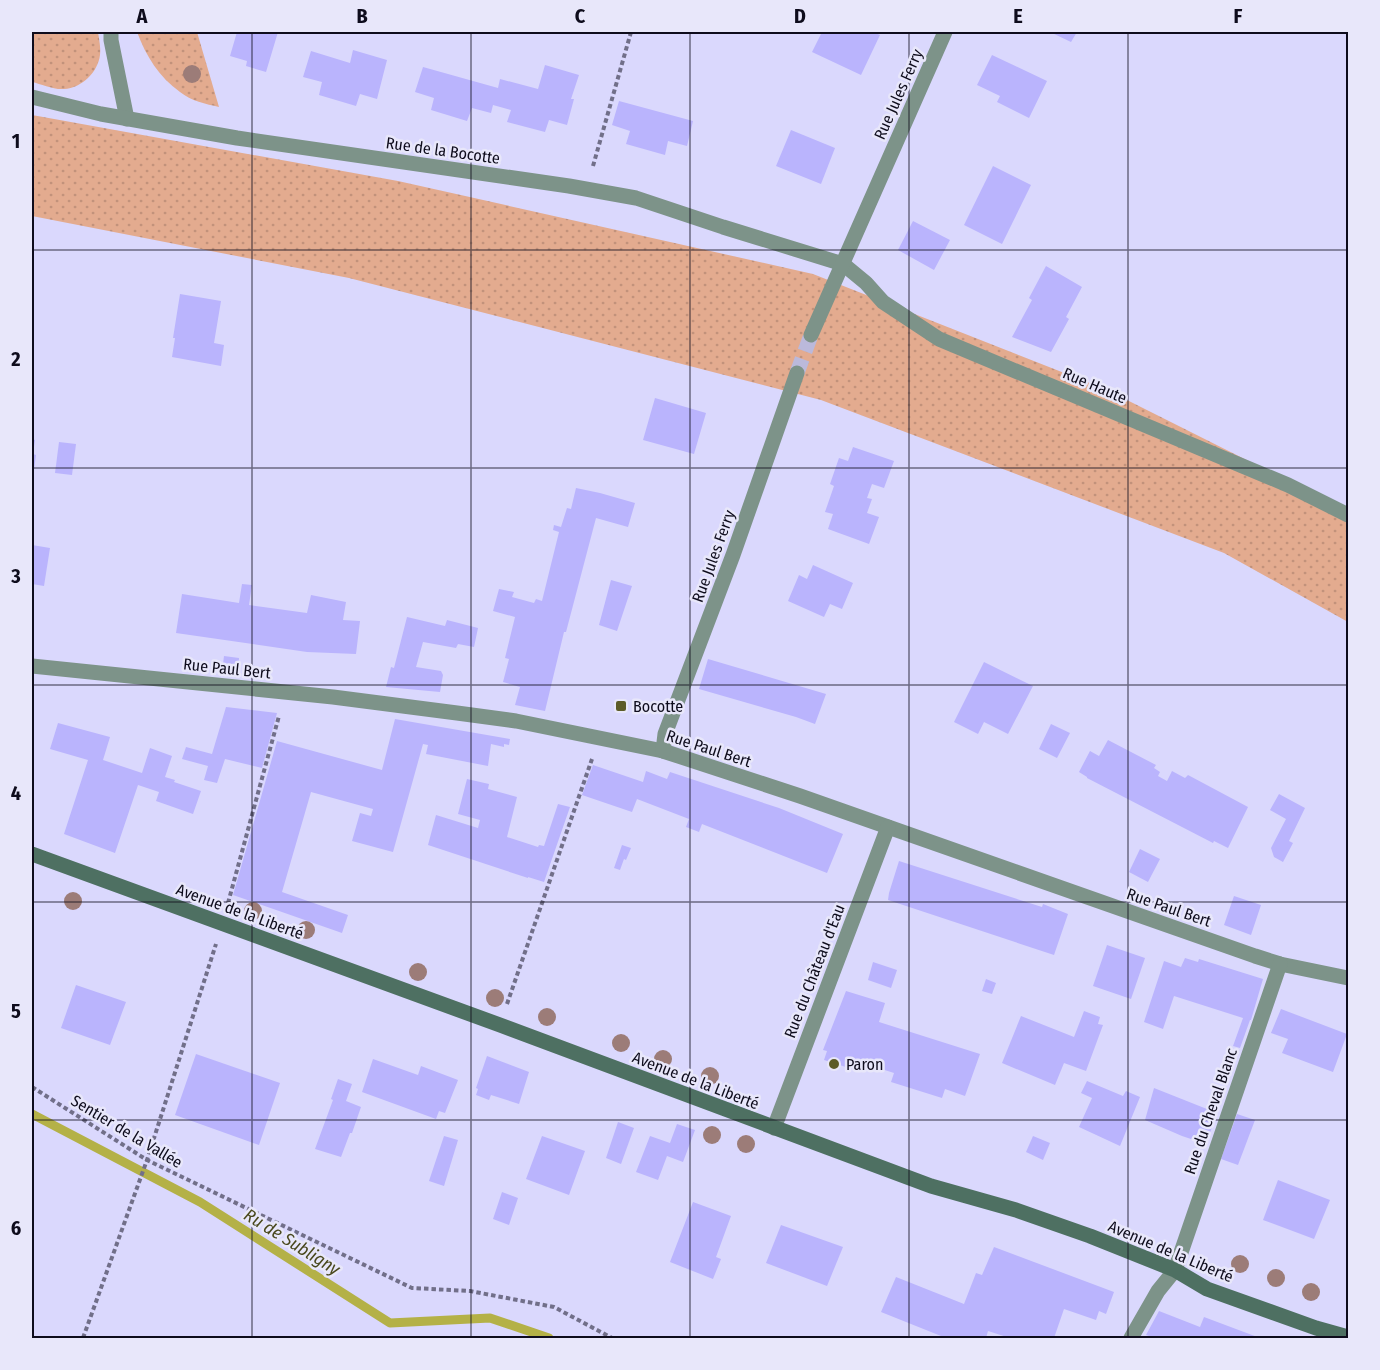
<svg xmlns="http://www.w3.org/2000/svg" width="1380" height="1370" viewBox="0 0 1380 1370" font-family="'Fira Sans Condensed',sans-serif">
	<defs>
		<pattern id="grass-dots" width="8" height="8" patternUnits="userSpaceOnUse" patternTransform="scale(1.5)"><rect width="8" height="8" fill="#e3ab8f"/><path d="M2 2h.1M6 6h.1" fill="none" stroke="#c2927b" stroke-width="1.8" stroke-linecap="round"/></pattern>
	</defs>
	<rect width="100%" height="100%" fill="#dad8fd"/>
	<g fill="url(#grass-dots)">
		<path d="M32 32H98C99 39 101 48 100 55 98 72 82 88 64 89 54 90 41 84 32 82Z"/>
		<path d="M137 32H197L219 107C206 104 191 101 180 92 159 77 146 56 137 32Z"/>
		<path d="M32 115 398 181 813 274 1105 389 1348 511V622L1224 553 821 400 349 278 32 216Z"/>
	</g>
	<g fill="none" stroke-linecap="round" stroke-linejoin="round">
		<path stroke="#b4b147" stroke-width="9" d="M32 1114 200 1202 390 1323 490 1318 549 1338"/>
	</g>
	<g fill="#bab4fd">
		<path d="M237 32H278L266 72 246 66 247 61 230 56Z"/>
		<path d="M822 32H873L880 35 861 75 812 52Z"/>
		<path d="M1050 32H1077L1071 42Z"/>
		<path d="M353 50 387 60 377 99 360 94 356 106 319 95 322 82 303 77 311 51 350 63Z"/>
		<path d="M992 55 1047 81 1029 118 997 102 1000 96 977 85Z"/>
		<path d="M545 65 579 75 571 99H574L567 125 549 120 545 132 507 122 511 110 493 105 491 113 472 108 467 121 431 110 434 98 415 92 423 67 498 88 500 79 538 89Z"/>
		<path d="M619 101 693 121 687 146 668 141 665 155 626 144 630 131 612 125Z"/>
		<path d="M791 130 835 148 821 184 776 166Z"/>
		<path d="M993 166 1031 185 1002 244 964 225Z"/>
		<path d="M913 221 950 240 934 270 898 250Z"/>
		<path d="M1046 266 1082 287 1066 317 1069 319 1051 352 1012 337 1032 300 1029 298Z"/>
		<path d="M180 294 221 301 214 343 224 345 221 366 172 357 175 338H173Z"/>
		<path d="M655 398 706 413 694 454 643 440Z"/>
		<path d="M32 439 35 440 33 454 36 455 33 477H32Z"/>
		<path d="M59 442 76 444 72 475 55 473Z"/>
		<path d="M853 447 894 461 884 488 872 484 867 498 872 499 867 513 879 517 869 544 828 529 833 514 825 512 834 486 830 484 839 458 848 461Z"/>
		<path d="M576 488 600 493 635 503 628 527 596 518 566 632H564L545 711 515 705 520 687 503 682 509 659 505 658 515 617 493 611 499 589 514 592 512 597 534 603 536 599 542 601 559 532 553 530 554 525 561 527 567 508 571 509Z"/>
		<path d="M32 545 50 548 44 586 32 584Z"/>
		<path d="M813 565 853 583 842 609 830 604 824 617 788 601 799 575 807 579Z"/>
		<path d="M611 580 632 586 617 631 599 625Z"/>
		<path d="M242 584 252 585 249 605 307 613 311 595 346 602 343 620 360 621 356 654 307 652 176 633 182 594 239 603Z"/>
		<path d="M407 617 445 626 447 620 478 628 474 647 458 644 456 648 423 642 416 667 441 671 443 675 440 692 386 687 391 667 394 668Z"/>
		<path d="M224 656 239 658 238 674 222 672Z"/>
		<path d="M708 659 826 694 815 724 796 717 699 689Z"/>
		<path d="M984 662 1033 686 1008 734 984 722 978 734 954 722Z"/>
		<path d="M226 707 277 713 262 768 225 759 217 783 204 780 208 766 182 759 186 747 212 754Z"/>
		<path d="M395 719 510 739 509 745 504 744V747L491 744 488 766 426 754 428 745 423 744 393 852 352 841 360 813 371 816 373 809 311 792 282 892 348 915 342 933 233 895 277 741 382 770Z"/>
		<path d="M58 723 110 737 103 760 142 773 150 748 172 756 165 777 175 780 174 782 201 791 193 814 156 801 159 792 138 785 115 853 64 834 88 760 50 749Z"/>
		<path d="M1051 724 1070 733 1057 758 1039 749Z"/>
		<path d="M1108 740 1156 765 1154 768 1160 772 1158 776 1167 781 1172 771 1185 778 1188 775 1248 807 1228 848 1214 841 1213 843 1087 778V777L1079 772 1090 751 1099 756Z"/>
		<path d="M593 765 643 782 646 771 667 779 670 772 779 808 843 834 827 873 702 824 699 832 686 827 689 819 637 799 632 812 582 795Z"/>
		<path d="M467 779 489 784 488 789 517 797 507 837 538 847 539 845 544 846 558 804 570 807 544 882 528 877V878L428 845 436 815 478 828 480 820 458 814Z"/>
		<path d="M1279 794 1305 808 1289 841 1293 843 1283 862 1274 857 1271 848 1286 819 1270 810Z"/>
		<path d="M622 845 631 848 626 860 624 859 620 870 614 868Z"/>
		<path d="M1140 849 1160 859 1148 882 1129 872Z"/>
		<path d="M899 861 1042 907 1043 904 1068 914 1054 955 888 900 889 893Z"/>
		<path d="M1234 896 1261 905 1251 935 1224 925Z"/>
		<path d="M1107 945 1145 958 1131 999 1093 986Z"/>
		<path d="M1185 958 1198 962 1199 959 1263 979 1251 1020H1250L1240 1048 1233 1046 1243 1018 1174 996 1163 1029 1144 1022 1164 961 1181 967Z"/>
		<path d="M873 962 897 970 891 988 868 980Z"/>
		<path d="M986 979 996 983 992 994 982 991Z"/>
		<path d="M76 985 126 1002 110 1045 61 1028Z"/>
		<path d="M846 991 885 1003 879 1022 980 1054 965 1096 945 1089 942 1098 891 1082 894 1073 863 1063 858 1068H852V1069L824 1060 827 1051 823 1050Z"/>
		<path d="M1281 1009 1347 1034 1333 1072 1282 1053 1288 1039 1271 1033Z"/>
		<path d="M1084 1011 1100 1017 1098 1024 1103 1025 1086 1071 1064 1063 1055 1085 1002 1063 1021 1016 1074 1037Z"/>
		<path d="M196 1054 280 1083 259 1145 175 1115Z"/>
		<path d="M487 1056 529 1072 519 1104 491 1095 489 1100 476 1095 478 1089 476 1088Z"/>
		<path d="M373 1059 418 1075 421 1066 458 1080 445 1113 439 1111 436 1119 362 1092Z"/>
		<path d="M338 1079 352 1084 346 1101 361 1107 352 1133H350L341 1157 315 1149 333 1100 331 1099Z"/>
		<path d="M1087 1081 1123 1096 1126 1091 1140 1097 1120 1146 1079 1127 1092 1098 1081 1093Z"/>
		<path d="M1154 1088 1217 1113 1206 1144 1182 1136 1145 1120Z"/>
		<path d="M1237 1114 1255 1120 1238 1165 1221 1159Z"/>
		<path d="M618 1122 634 1128 621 1164 606 1158Z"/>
		<path d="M677 1124 695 1130 683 1162 667 1156 658 1180 636 1172 650 1136 670 1143Z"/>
		<path d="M444 1136 458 1140 444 1186 429 1181Z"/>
		<path d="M542 1136 585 1151 569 1195 526 1179Z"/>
		<path d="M1033 1136 1050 1143 1043 1160 1026 1152Z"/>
		<path d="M1278 1180 1330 1200 1314 1239 1263 1220Z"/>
		<path d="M502 1192 518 1198 509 1225 493 1219Z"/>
		<path d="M693 1202 731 1216 716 1257 721 1259 713 1279 670 1262Z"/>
		<path d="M781 1225 843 1247 827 1286 766 1263Z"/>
		<path d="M994 1247 1114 1292 1106 1314 1099 1311 1096 1320 1064 1309 1054 1338H1010L988 1331 986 1338H946L881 1312 896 1277 964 1304 976 1273 982 1275Z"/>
		<path d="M1159 1311 1200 1327 1204 1317 1260 1338H1155L1146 1335Z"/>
	</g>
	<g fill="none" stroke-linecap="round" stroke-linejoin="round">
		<path stroke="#bbb9db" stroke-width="15" stroke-dasharray="15 8" stroke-linecap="butt" d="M797 373 811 335"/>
		<g stroke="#716f89" stroke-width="4" stroke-dasharray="4.5 3" stroke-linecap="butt">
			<path d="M593 166 631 32"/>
			<path d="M228 903 279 716"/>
			<path d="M507 1004 592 759"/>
			<path d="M32 1087 147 1160 412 1288 470 1291 554 1307 612 1338"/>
			<path d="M83 1338 147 1160 216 944"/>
		</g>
		<g stroke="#7d9389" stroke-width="15">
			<path d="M111 32V40L127 119"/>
			<path d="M32 97 101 114 237 138 569 186 636 198 723 227 843 264 866 283 883 302 939 339 1288 485 1348 515"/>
			<path d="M811 335 945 32"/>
			<path d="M32 666 333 697 457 713 516 721 663 751 800 796 1255 956 1280 964 1348 978"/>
			<path d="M663 751 665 734 733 555 797 373"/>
			<path d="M774 1128 888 827"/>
			<path d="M1131 1338 1158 1291 1175 1270 1280 964"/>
		</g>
		<path stroke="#4e7062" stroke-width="15" d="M32 854 500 1025 931 1186 1016 1210 1090 1236 1175 1270 1207 1289 1316 1328 1348 1337"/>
	</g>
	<g fill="#9c7c78">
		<circle cx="192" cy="74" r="9"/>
		<circle cx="73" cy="901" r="9"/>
		<circle cx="253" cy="911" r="9"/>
		<circle cx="306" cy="930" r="9"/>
		<circle cx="418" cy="972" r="9"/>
		<circle cx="495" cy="998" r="9"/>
		<circle cx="547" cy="1017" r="9"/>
		<circle cx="621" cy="1043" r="9"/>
		<circle cx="663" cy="1059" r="9"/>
		<circle cx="710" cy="1076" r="9"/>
		<circle cx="712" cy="1135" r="9"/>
		<circle cx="746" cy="1144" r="9"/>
		<circle cx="1240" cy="1264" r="9"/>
		<circle cx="1276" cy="1278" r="9"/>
		<circle cx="1311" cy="1292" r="9"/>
	</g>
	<path fill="none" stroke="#0e0c1c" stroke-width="1.5" stroke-opacity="0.55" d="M252 32V1338M471 32V1338M690 32V1338M909 32V1338M1128 32V1338M32 250H1348M32 468H1348M32 685H1348M32 902H1348M32 1120H1348"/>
	<g fill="#5c5b28" stroke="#e8e7fa" stroke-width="2">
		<rect x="615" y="700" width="12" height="12" rx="3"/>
		<circle cx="834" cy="1064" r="6"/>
	</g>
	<g text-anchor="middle" stroke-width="5" stroke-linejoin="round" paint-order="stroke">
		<g font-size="16" fill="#0e0c1c" stroke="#e8e7fa">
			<text transform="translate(898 94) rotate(-66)" y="6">Rue Jules Ferry</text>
			<text transform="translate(443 150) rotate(8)" y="6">Rue de la Bocotte</text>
			<text transform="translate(1095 385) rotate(23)" y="6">Rue Haute</text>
			<text transform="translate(713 556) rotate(-70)" y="6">Rue Jules Ferry</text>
			<text transform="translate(227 668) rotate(6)" y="6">Rue Paul Bert</text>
			<text transform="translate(709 748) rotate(18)" y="6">Rue Paul Bert</text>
			<text transform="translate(1169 907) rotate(19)" y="6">Rue Paul Bert</text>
			<text transform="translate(240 911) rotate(20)" y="6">Avenue de la Liberté</text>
			<text transform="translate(814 971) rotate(-69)" y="6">Rue du Château d'Eau</text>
			<text transform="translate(696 1080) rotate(21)" y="6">Avenue de la Liberté</text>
			<text transform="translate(1210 1111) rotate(-71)" y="6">Rue du Cheval Blanc</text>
			<text transform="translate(127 1131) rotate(31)" y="6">Sentier de la Vallée</text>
			<text transform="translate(1171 1251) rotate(23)" y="6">Avenue de la Liberté</text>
		</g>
		<g font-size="16" fill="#0e0c1c" stroke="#e8e7fa" text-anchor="start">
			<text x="633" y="712">Bocotte</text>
			<text x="846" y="1070">Paron</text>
		</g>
		<g font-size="18" font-style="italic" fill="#49481d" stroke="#e8e7fa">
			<text transform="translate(292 1242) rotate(32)" y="6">Ru de Subligny</text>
		</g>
	</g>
	<rect width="1380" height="1370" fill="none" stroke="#e8e7fa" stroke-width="66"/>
	<rect x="33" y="33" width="1314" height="1304" fill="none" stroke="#0e0c1c" stroke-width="2"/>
	<g font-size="20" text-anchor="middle" font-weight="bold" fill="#0e0c1c">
		<text x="142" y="23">A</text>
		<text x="362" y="23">B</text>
		<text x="580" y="23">C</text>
		<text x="800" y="23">D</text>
		<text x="1018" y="23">E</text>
		<text x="1238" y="23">F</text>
		<text x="16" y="148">1</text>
		<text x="16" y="366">2</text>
		<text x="16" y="583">3</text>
		<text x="16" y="800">4</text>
		<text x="16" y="1018">5</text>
		<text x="16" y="1235">6</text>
	</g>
</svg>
